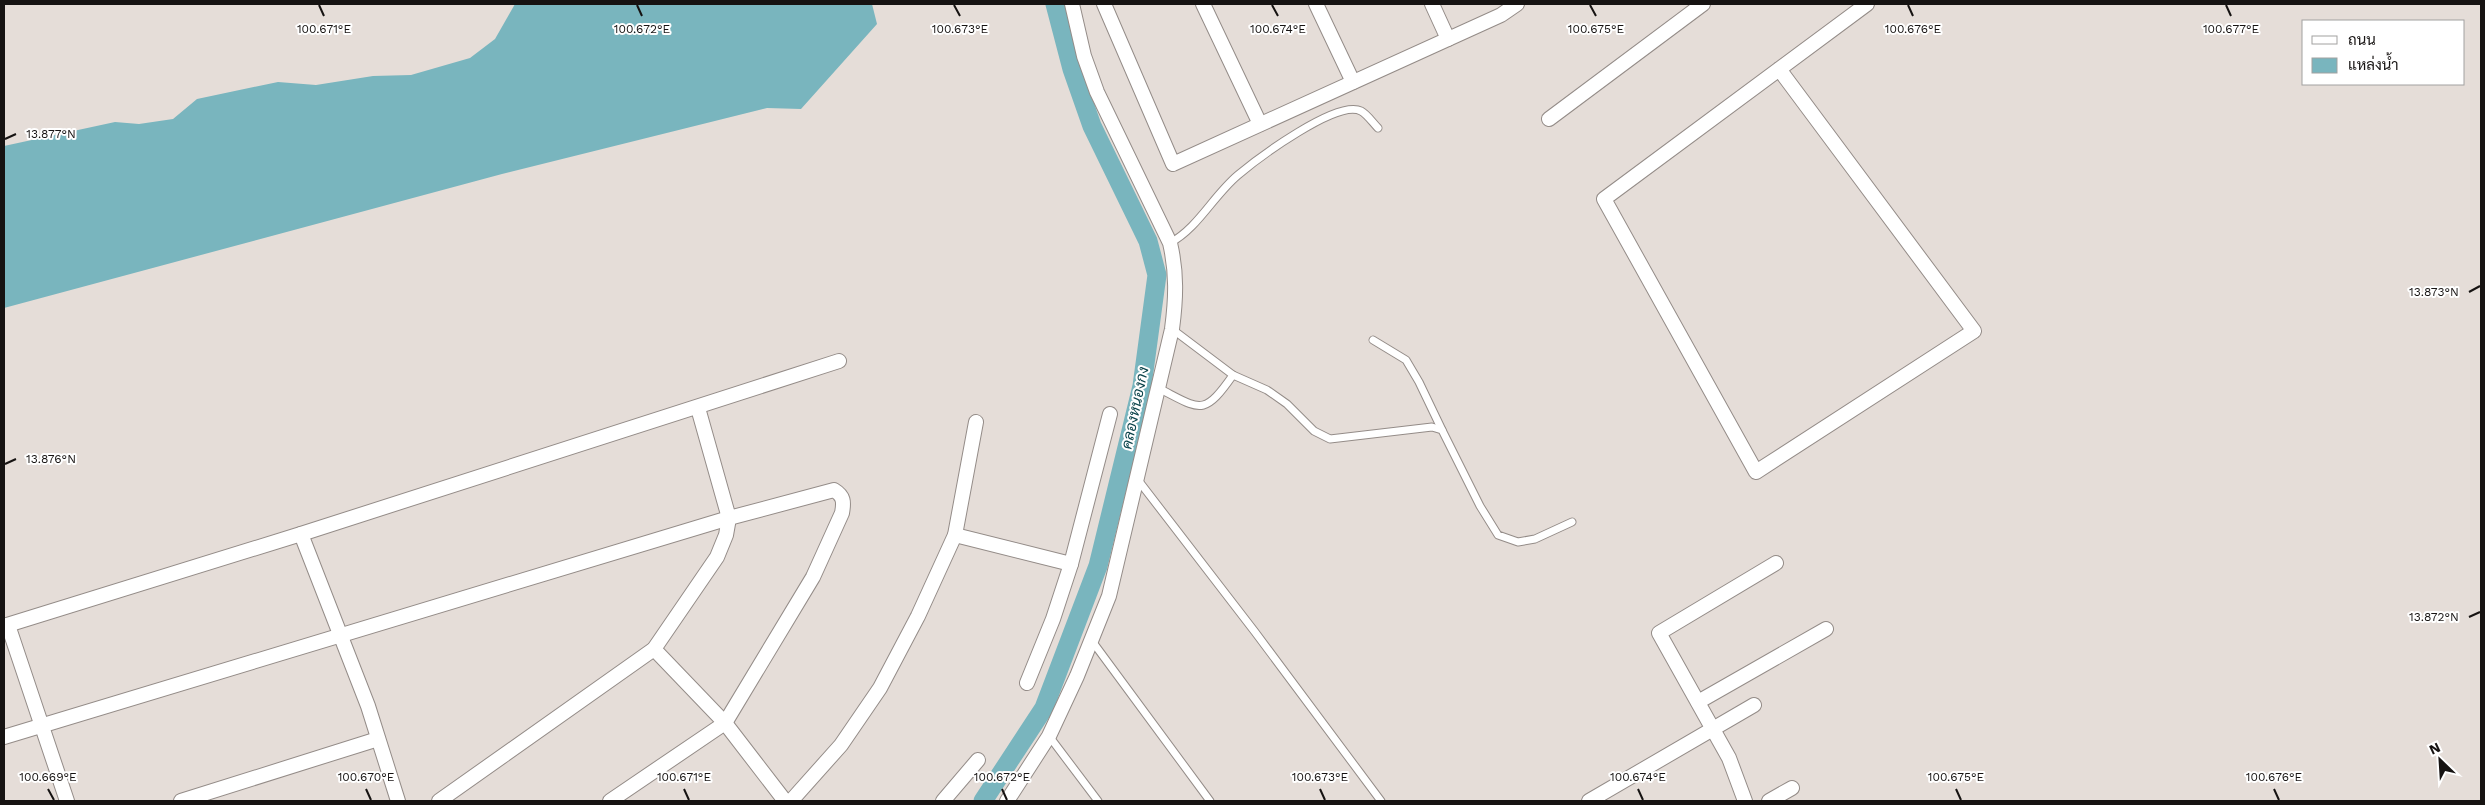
<svg xmlns="http://www.w3.org/2000/svg" width="2485" height="805" viewBox="0 0 2485 805" font-family="'Work Sans',Sarabun,sans-serif">
	<rect width="100%" height="100%" fill="#e5ddd8"/>
	<path fill="#79b5be" d="M515 4H872L877 24 801 109 767 108 502 174 4 308V146L115 122 139 124 173 119 197 99 278 82 316 85 373 76 411 75 470 58 495 39Z"/>
	<g fill="none" stroke-linecap="round" stroke-linejoin="round">
		<path stroke="#79b5be" stroke-width="19" d="M983 801 1044 708 1098 566 1142 386 1157 275 1148 241 1092 126 1072 69 1055 4"/>
		<defs>
			<g id="lane">
				<path d="M1170 243C1198 228 1213 196 1238 175 1257 159 1337 99 1361 111 1367 114 1373 123 1378 128"/>
				<path d="M1172 329 1233 375 1267 390 1287 404 1314 431 1330 439 1432 427 1442 430 1480 506 1498 535 1518 542 1535 539 1572 522"/>
				<path d="M1373 340 1406 360 1419 382 1442 430"/>
				<path d="M1158 388C1200 409 1203 418 1233 375"/>
				<path d="M1138 480 1255 632 1381 801"/>
				<path d="M1092 641 1210 801"/>
				<path d="M1049 736 1098 801"/>
			</g>
			<g id="street">
				<path d="M1104 4 1173 164 1501 15 1517 4"/>
				<path d="M1203 4 1260 124"/>
				<path d="M1316 4 1353 82"/>
				<path d="M1432 4 1448 39"/>
				<path d="M1779 69 1974 331 1756 472 1604 199 1867 4"/>
				<path d="M1549 119 1703 4"/>
				<path d="M301 534 368 706 398 801"/>
				<path d="M955 535 1071 564"/>
				<path d="M8 625 67 801"/>
				<path d="M4 626 301 534 839 361"/>
				<path d="M654 649 725 723 785 801"/>
				<path d="M1027 683 1053 619 1071 564 1110 414"/>
				<path d="M1698 702 1826 629"/>
				<path d="M4 737 729 518 834 490C844 496 844 502 842 513L813 577 725 723 610 801"/>
				<path d="M181 801 378 739"/>
				<path d="M439 801 654 649 717 557 726 535 729 518 698 408"/>
				<path d="M791 801 841 745 880 688 918 616 955 535 976 422"/>
				<path d="M943 801 978 760"/>
				<path d="M1007 801 1049 736 1077 676 1109 596 1172 329C1176 299 1177 273 1170 243L1097 92 1084 56 1072 4"/>
				<path d="M1589 801 1754 705"/>
				<path d="M1745 801 1729 758 1659 633 1776 563"/>
				<path d="M1769 801 1792 788"/>
			</g>
		</defs>
		<use href="#lane" stroke="#948c88" stroke-width="9"/>
		<use href="#street" stroke="#948c88" stroke-width="16"/>
		<use href="#lane" stroke="#fff" stroke-width="7"/>
		<use href="#street" stroke="#fff" stroke-width="14"/>
	</g>
	<path fill="none" stroke="#161312" stroke-width="2" d="M319 5 324 16M637 5 642 16M954 5 960 16M1272 5 1278 16M1590 5 1596 16M1908 5 1913 16M2226 5 2231 16M5 139 16 134M2469 292 2480 286M5 464 16 459M2469 617 2480 612M48 789 54 800M366 789 371 800M684 789 689 800M1002 789 1007 800M1320 789 1325 800M1638 789 1643 800M1956 789 1961 800M2274 789 2279 800"/>
	<g text-anchor="middle" stroke-width="4" stroke-linejoin="round" paint-order="stroke">
		<g font-size="15" font-style="italic" fill="#0c444b" stroke="#fff">
			<text transform="translate(1135 408) rotate(-78)" y="5">คลองหนองกง</text>
		</g>
	</g>
	<g font-size="12" text-anchor="middle" fill="#161312" stroke="#fff" stroke-width="4" stroke-linejoin="round" paint-order="stroke">
		<text x="324" y="33">100.671°E</text>
		<text x="642" y="33">100.672°E</text>
		<text x="960" y="33">100.673°E</text>
		<text x="1278" y="33">100.674°E</text>
		<text x="1913" y="33">100.676°E</text>
		<text x="1596" y="33">100.675°E</text>
		<text x="2231" y="33">100.677°E</text>
		<text x="51" y="138">13.877°N</text>
		<text x="2434" y="296">13.873°N</text>
		<text x="51" y="463">13.876°N</text>
		<text x="2434" y="621">13.872°N</text>
		<text x="48" y="781">100.669°E</text>
		<text x="366" y="781">100.670°E</text>
		<text x="684" y="781">100.671°E</text>
		<text x="1002" y="781">100.672°E</text>
		<text x="1320" y="781">100.673°E</text>
		<text x="1638" y="781">100.674°E</text>
		<text x="1956" y="781">100.675°E</text>
		<text x="2274" y="781">100.676°E</text>
	</g>
	<rect width="2485" height="805" fill="none" stroke="#161312" stroke-width="10"/>
	<rect x="2302" y="20" width="162" height="65" fill="#ffffff" stroke="#a2a1a0"/>
	<rect x="2312" y="36" width="25" height="8" fill="#ffffff" stroke="#a2a1a0"/>
	<text x="2348" y="45" font-size="15" fill="#161312">ถนน</text>
	<rect x="2312" y="58" width="25" height="15" fill="#79b5be" stroke="#a2a1a0"/>
	<text x="2348" y="70" font-size="15" fill="#161312">แหล่งน้ำ</text>
	<g transform="translate(2440 760) rotate(335)" stroke="#ffffff" stroke-width="4" paint-order="stroke">
	<path d="M0-4L9 19L0 12L-9 19Z" fill="#161312"/>
	<text y="-8" font-size="14" font-weight="bold" text-anchor="middle" fill="#161312">N</text>
	</g>
</svg>
